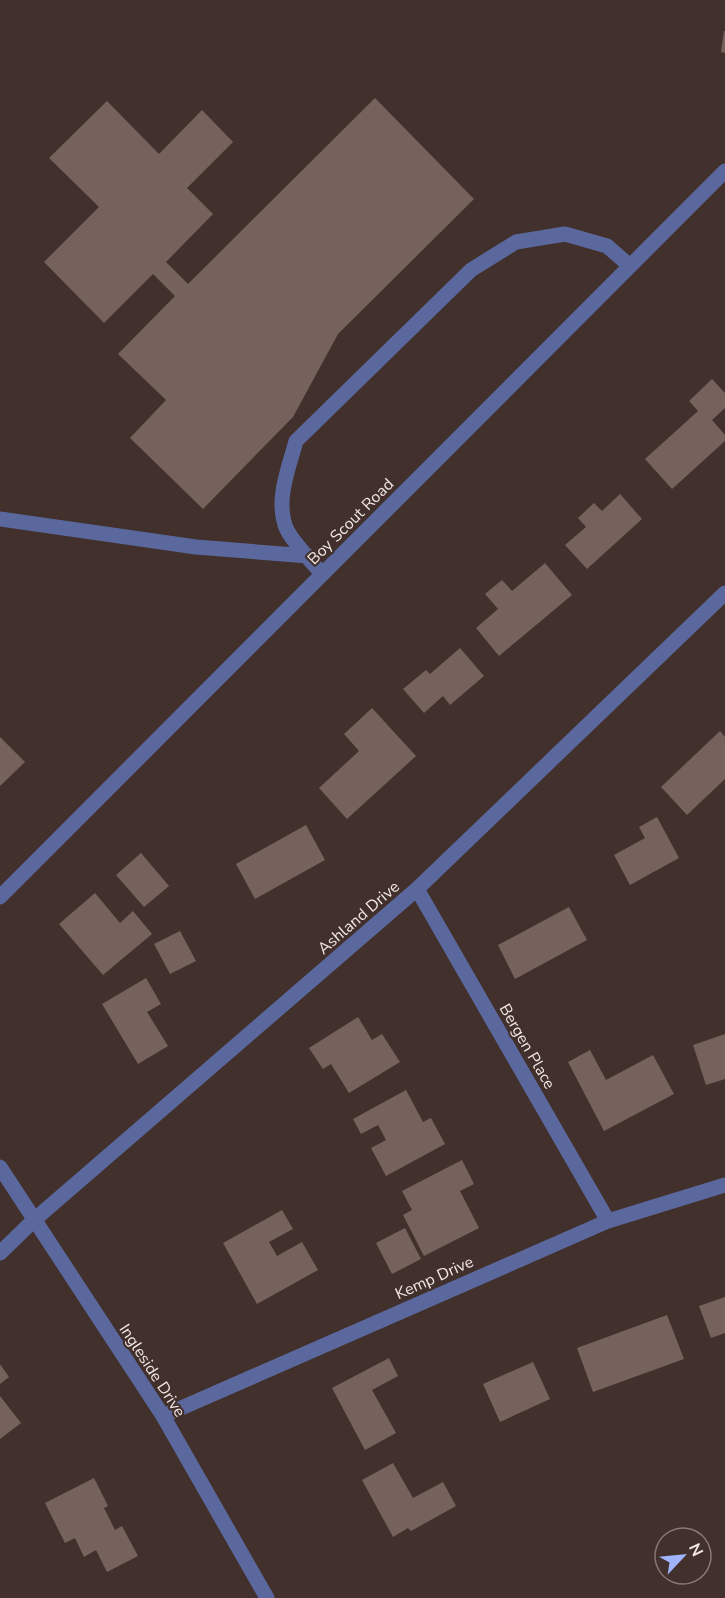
<svg xmlns="http://www.w3.org/2000/svg" width="725" height="1598" viewBox="0 0 725 1598" font-family="'Nunito Sans',sans-serif">
	<rect width="100%" height="100%" fill="#41302c"/>
	<g fill="#75625d">
		<path d="M724 31H725V53L721 52Z"/>
		<path d="M375 98 474 199 338 334 293 417 203 509 130 438 166 400 118 354 175 296 153 274 104 323 44 262 99 207 49 158 107 101 159 154 202 110 233 142 187 188 213 214 166 262 188 284Z"/>
		<path d="M712 379 725 393V408L712 420 725 435V441L672 489 645 459 698 411 689 401Z"/>
		<path d="M620 494 642 519 587 569 565 545 586 527 578 518 594 503 602 511Z"/>
		<path d="M545 563 572 595 499 656 476 628 498 609 485 594 502 580 512 591Z"/>
		<path d="M460 648 484 676 450 705 443 696 424 713 403 689 426 670 430 674Z"/>
		<path d="M372 708 416 756 347 819 319 788 359 751 344 734Z"/>
		<path d="M720 731 725 737V779L687 815 661 787Z"/>
		<path d="M0 737 25 762 0 786Z"/>
		<path d="M657 817 679 858 630 885 614 855 645 838 639 827Z"/>
		<path d="M306 825 325 860 255 899 236 864Z"/>
		<path d="M141 853 169 886 144 907 116 875Z"/>
		<path d="M95 893 120 923 133 911 152 934 103 975 59 924Z"/>
		<path d="M569 907 587 940 515 979 498 945Z"/>
		<path d="M180 931 196 961 170 974 154 944Z"/>
		<path d="M146 978 161 1004 147 1012 168 1046 138 1064 102 1004Z"/>
		<path d="M358 1017 372 1040 382 1034 400 1062 349 1093 331 1064 323 1069 309 1048Z"/>
		<path d="M725 1034V1079L706 1085 693 1045Z"/>
		<path d="M590 1050 606 1080 653 1055 674 1094 604 1131 568 1062Z"/>
		<path d="M406 1090 423 1122 431 1118 445 1144 386 1176 371 1148 386 1140 378 1125 361 1134 353 1119Z"/>
		<path d="M462 1160 474 1184 460 1191 479 1228 424 1256 403 1215 412 1210 402 1191Z"/>
		<path d="M282 1210 293 1229 269 1242 277 1256 302 1242 318 1270 257 1304 223 1243Z"/>
		<path d="M405 1228 421 1259 392 1274 376 1243Z"/>
		<path d="M725 1297V1333L711 1338 699 1306Z"/>
		<path d="M667 1315 684 1359 593 1392 577 1348Z"/>
		<path d="M389 1358 398 1376 372 1390 396 1433 365 1450 332 1388Z"/>
		<path d="M533 1362 550 1399 500 1422 483 1384Z"/>
		<path d="M0 1364 9 1377 0 1384Z"/>
		<path d="M0 1396 21 1423 0 1439Z"/>
		<path d="M393 1463 413 1498 443 1482 456 1506 411 1531 408 1528 393 1537 362 1480Z"/>
		<path d="M94 1478 108 1506 104 1508 115 1530 122 1526 138 1556 107 1572 96 1550 84 1557 75 1538 65 1543 45 1503Z"/>
	</g>
	<g fill="none" stroke-linecap="round" stroke-linejoin="round">
		<g stroke="#5b689d" stroke-width="15">
			<path d="M0 519 196 547 308 556"/>
			<path d="M322 574C313 563 288 537 285 525 276 498 289 467 296 441L471 270 516 242 565 234 607 246 630 266"/>
			<path d="M417 889 608 1221"/>
			<path d="M0 897 725 171"/>
			<path d="M0 1167 163 1416 267 1598"/>
			<path d="M0 1253 34 1220 417 889 725 593"/>
			<path d="M163 1416 608 1221 725 1185"/>
		</g>
	</g>
	<g text-anchor="middle" stroke-width="4.5" stroke-linejoin="round" paint-order="stroke">
		<g font-size="16" fill="#f2e6e3" stroke="#41302c">
			<text transform="translate(350 521) rotate(-45)" y="6">Boy Scout Road</text>
			<text transform="translate(358 917) rotate(-41)" y="6">Ashland Drive</text>
			<text transform="translate(528 1046) rotate(60)" y="6">Bergen Place</text>
			<text transform="translate(434 1277) rotate(-24)" y="6">Kemp Drive</text>
			<text transform="translate(153 1370) rotate(57)" y="6">Ingleside Drive</text>
		</g>
	</g>
	<g transform="translate(683 1556) rotate(64)"><circle r="28" fill="#41302c" stroke="#887975" stroke-width="1.5"/>
	<path d="M0-4.5L10 22L0 15L-10 22Z" fill="#a0b3fd"/>
	<text y="-9" font-size="16" font-weight="bold" text-anchor="middle" fill="#f2e6e3">N</text>
	</g>
</svg>
